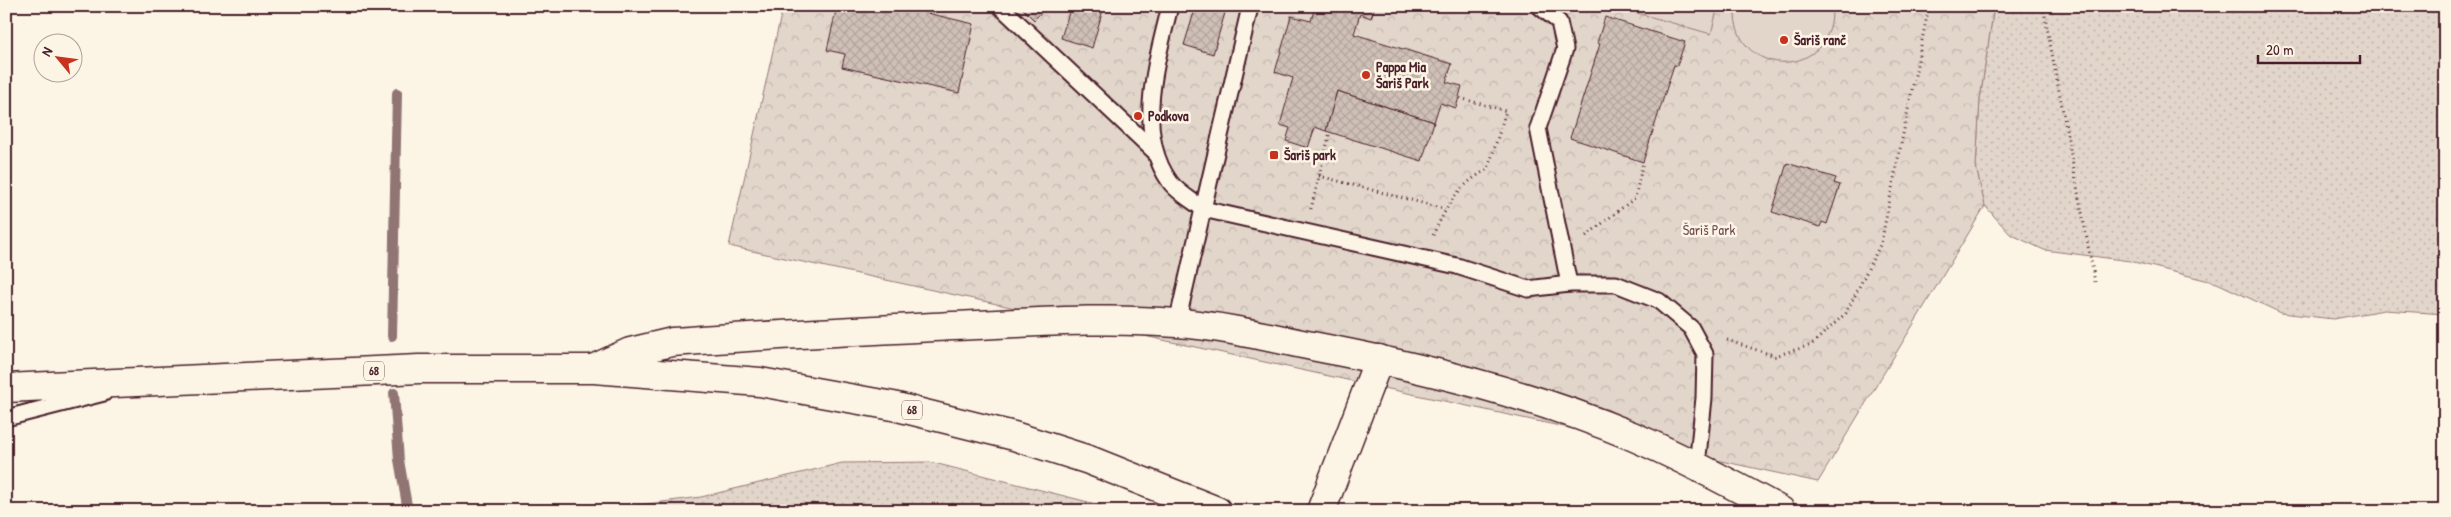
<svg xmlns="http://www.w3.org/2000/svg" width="2451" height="517" viewBox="0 0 2451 517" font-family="'Patrick Hand',sans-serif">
	<defs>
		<pattern id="grass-dots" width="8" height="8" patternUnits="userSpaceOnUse" patternTransform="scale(1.25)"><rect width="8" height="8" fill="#e2d5ca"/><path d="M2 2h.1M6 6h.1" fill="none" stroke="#c3b6ae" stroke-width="1.8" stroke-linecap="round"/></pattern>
		<pattern id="park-crowns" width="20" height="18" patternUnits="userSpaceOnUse" patternTransform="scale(1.25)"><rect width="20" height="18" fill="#e2d5ca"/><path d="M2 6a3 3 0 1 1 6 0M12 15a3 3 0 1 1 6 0" fill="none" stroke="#c3b6ae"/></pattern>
		<pattern id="building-cross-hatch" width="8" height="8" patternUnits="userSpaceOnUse" patternTransform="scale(1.25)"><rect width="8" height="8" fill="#cfc0b7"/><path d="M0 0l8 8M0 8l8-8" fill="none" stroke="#b3a59e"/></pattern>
	</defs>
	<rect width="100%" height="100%" fill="#fcf5e5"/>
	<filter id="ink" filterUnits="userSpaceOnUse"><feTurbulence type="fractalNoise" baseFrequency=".02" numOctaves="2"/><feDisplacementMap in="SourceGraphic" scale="10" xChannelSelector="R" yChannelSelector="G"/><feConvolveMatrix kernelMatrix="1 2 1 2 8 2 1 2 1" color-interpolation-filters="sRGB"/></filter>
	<g filter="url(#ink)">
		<g fill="url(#grass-dots)" stroke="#967a7a">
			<path d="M1994 6H2445V314L2384 310 2333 319 2281 313 2217 283 2130 261 2044 250 2010 234 1985 206 1976 167 1980 99Z"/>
			<path d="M930 462 1100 505 1112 511H593L701 497 842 463Z"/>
		</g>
		<path fill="url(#park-crowns)" stroke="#967a7a" d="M783 6H1994L1980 99 1976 167 1985 206 1818 482 729 246Z"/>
		<g fill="#e2d5ca" stroke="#967a7a">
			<path d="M1635 6H1718L1711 34 1634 12Z"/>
			<path d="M1735 6H1832C1836 82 1730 80 1735 6Z"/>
		</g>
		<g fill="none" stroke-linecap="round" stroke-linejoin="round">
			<g stroke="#917474" stroke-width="10">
				<path d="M392 336 397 93"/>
				<path d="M394 393 399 460 408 511"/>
			</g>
		</g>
		<g fill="url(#building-cross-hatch)" stroke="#4a1f2b">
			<path d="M837 6H897L974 24 959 93 842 67 845 54 827 50Z"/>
			<path d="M1020 6H1047L1034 20Z"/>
			<path d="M1071 6H1104L1092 48 1061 38Z"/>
			<path d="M1196 6H1227L1213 54 1184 45Z"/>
			<path d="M1315 6H1375L1371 18 1360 14 1354 34 1452 64 1446 82 1462 86 1456 108 1440 103 1434 122 1337 91 1326 131 1315 127 1308 148 1286 141 1290 128 1280 125 1293 78 1275 72 1291 16 1311 21Z"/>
			<path d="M1605 17 1685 42 1677 66 1674 65 1643 162 1570 138 1600 44 1597 43Z"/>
			<path d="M1337 91 1434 122 1422 161 1326 131Z"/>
			<path d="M1787 163 1836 178 1834 183 1840 185 1827 224 1822 222 1820 227 1772 212Z"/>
		</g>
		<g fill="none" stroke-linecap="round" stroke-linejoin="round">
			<defs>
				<g id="service">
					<path d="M1000 6 1153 150"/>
					<path d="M1170 6C1157 61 1134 132 1170 182 1177 192 1193 201 1203 209L1250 7"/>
					<path d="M1539 6 1559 22 1565 49 1538 128 1569 284"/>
					<path d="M1177 323 1203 209 1457 266 1528 289 1569 284H1616L1659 301 1691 328 1705 354 1704 398 1697 466"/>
					<path d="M6 418 104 393"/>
				</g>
				<g id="primary">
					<path d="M595 368 630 352 672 342C766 335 859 331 953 326 1027 323 1103 317 1177 323 1222 326 1268 337 1312 346 1421 367 1529 393 1632 436 1683 458 1732 484 1781 511"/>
					<path d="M6 388 419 369H594L760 382 893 406 1014 436 1089 460 1217 511"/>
					<path d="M1321 511 1379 359"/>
				</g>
			</defs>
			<use href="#service" stroke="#4a1f2b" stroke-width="19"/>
			<use href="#primary" stroke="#4a1f2b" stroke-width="31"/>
			<g stroke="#4a1f2b" stroke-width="3" stroke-dasharray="1 4" stroke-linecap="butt">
				<path d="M2043 6 2095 282"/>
				<path d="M1319 176 1445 209"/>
				<path d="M1311 209 1330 132"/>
				<path d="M1433 235C1448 204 1457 186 1488 169L1506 111 1460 98"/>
				<path d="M1586 236 1635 198 1643 162"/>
				<path d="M1727 340 1775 356 1811 345 1846 313 1881 243 1929 6"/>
			</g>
			<use href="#service" stroke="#fcf5e5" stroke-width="15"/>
			<use href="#primary" stroke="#fcf5e5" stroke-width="28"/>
		</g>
	</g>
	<g fill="#c8321e" stroke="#fcf5e5" stroke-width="2">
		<circle cx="1784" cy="40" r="5"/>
		<circle cx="1366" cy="75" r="5"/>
		<circle cx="1138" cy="116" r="5"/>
		<rect x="1269" y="150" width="10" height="10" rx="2.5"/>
	</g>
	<g text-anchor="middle" stroke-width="5" stroke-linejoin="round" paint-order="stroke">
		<g fill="#fcf5e5" stroke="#7f5f63" stroke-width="1">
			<rect x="364" y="361.5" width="20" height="19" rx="4"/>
			<rect x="902" y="400.5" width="20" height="19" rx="4"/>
		</g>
		<g font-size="12" font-weight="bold" fill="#4a1f2b">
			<text x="374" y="375">68</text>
			<text x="912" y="414">68</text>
		</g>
		<g font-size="14" font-weight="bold" fill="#4a1f2b" stroke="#fcf5e5" text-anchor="start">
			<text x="1794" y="45">Šariš ranč</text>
			<text x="1376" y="72">Pappa Mia<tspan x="1376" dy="16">Šariš Park</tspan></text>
			<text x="1148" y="121">Podkova</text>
			<text x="1284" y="160">Šariš park</text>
		</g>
		<g font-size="14" fill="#704c53" stroke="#fcf5e5">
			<text x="1709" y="235">Šariš Park</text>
		</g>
	</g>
	<rect width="2451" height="517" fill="none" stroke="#fcf5e5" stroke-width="25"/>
	<rect x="12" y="12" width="2426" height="492" fill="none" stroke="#4a1f2b" stroke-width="2" filter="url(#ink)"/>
	<g transform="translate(58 58) rotate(299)"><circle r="24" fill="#fcf5e5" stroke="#b59f9b"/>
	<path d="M0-4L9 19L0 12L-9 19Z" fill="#c8321e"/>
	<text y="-8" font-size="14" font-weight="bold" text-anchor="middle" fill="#4a1f2b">N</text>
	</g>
	<path d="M2258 55v8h102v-8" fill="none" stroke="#4a1f2b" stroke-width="2.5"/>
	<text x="2266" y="55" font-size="15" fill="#4a1f2b" stroke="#fcf5e5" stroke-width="4" paint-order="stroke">20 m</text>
</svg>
